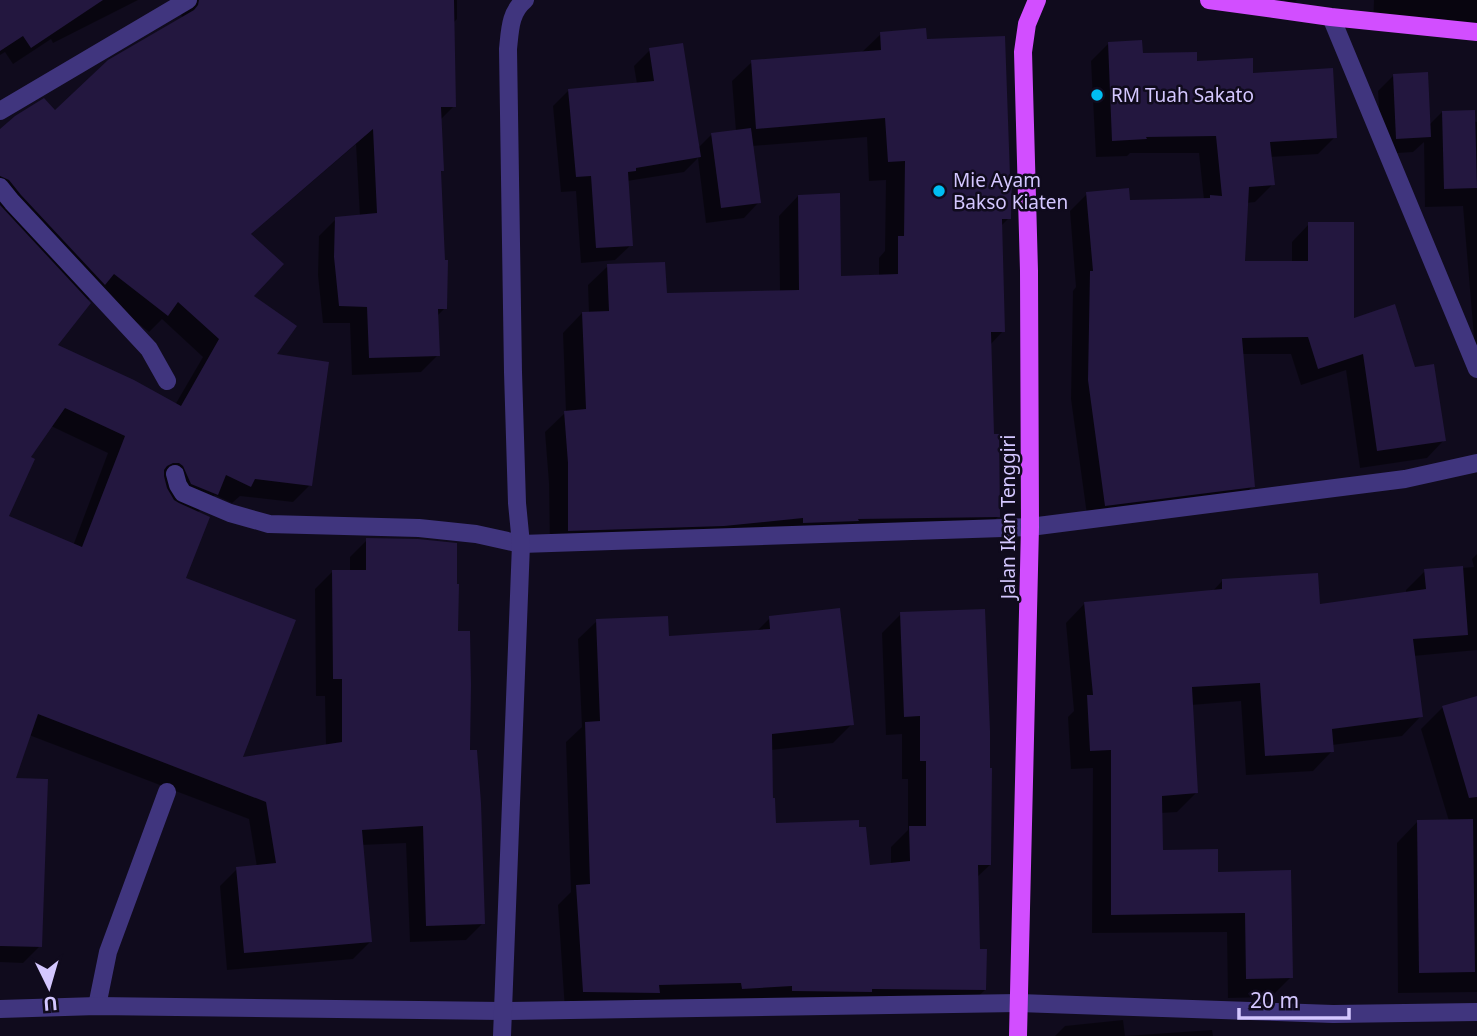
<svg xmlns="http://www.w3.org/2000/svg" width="1477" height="1036" viewBox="0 0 1477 1036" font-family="'Noto Sans',sans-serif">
	<rect width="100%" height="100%" fill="#100b1d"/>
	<g fill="#0007" fill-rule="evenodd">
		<path d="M0 0H138L53 43 51 39 13 64 5 52 0 55Z"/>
		<path d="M177 0H457V19L453 23 454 106 440 120 442 170 440 173 445 308 436 317 438 355 421 372 352 375 350 323H323L318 275 319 236 336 219 360 217 356 144 250 235 252 296 273 355 310 485 293 502 240 496 232 503 215 495 197 513 184 579 240 759 326 746 325 696H316L315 589 333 571 350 572V557L367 540 456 633 483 923 466 940 410 942 406 843 361 845 370 942 353 959 227 970 220 886 237 869 257 867 249 819 29 735 13 780 40 946 23 963 0 962V131L54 112 182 19 181 12ZM97 291 149 332 162 319 203 357 175 405 56 345 87 301ZM51 426 108 453 73 546 7 516 29 458Z"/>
		<path d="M1284 0H1297L1291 6Z"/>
		<path d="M1374 0H1477V37L1373 27Z"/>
		<path d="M881 34 925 41 1009 218 1001 226 1003 331 990 345 992 436 999 516 979 535 550 550 549 483 545 432 566 412 563 333 582 313H589L588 285 608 266 665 295 780 292 779 216 798 196 839 277H879V258L885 251 886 180 869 181 867 137 752 146 759 202 744 218 706 223 698 158 684 172 627 181 631 245 615 260 581 263 576 191 561 192 553 106 568 91 637 84 634 66 650 50 698 148 712 134 736 131 732 81 752 62 861 53Z"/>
		<path d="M1109 43 1141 55 1195 63 1251 75 1335 137 1318 154 1270 157 1273 184 1255 202 1246 203 1243 263H1292V242L1309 224 1352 320 1414 368 1444 440 1427 458 1360 468 1346 370 1301 385 1291 354H1241L1253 486 1235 504 1088 522 1071 399 1073 291 1076 287 1070 211 1087 194 1129 201 1204 200 1199 153H1130L1127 156 1096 157 1091 61Z"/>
		<path d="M1394 75 1428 126 1442 112 1477 122V357L1470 342 1474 337 1463 206 1425 207 1424 142 1413 152 1382 154 1378 91Z"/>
		<path d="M1477 554V650L1413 656 1421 716 1402 736 1332 745V751L1313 771 1246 775 1241 701 1191 705 1196 793 1177 812 1161 813V852L1217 874 1289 872 1291 977 1271 997 1228 998 1227 932 1092 933 1093 768 1071 769 1068 717 1074 711 1066 623 1085 603 1212 592 1222 581 1319 606 1406 594V590L1425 571 1474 567 1472 559Z"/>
		<path d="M901 614 990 865 976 878 979 951 985 990 966 1008 565 1010 558 905 571 892 566 742 582 727 578 639 597 621 667 638 756 632 770 618 852 724 833 743 771 750 774 825 869 866 891 865V847L908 830V779H902V734L886 735 882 633Z"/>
		<path d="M1477 697V992L1398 993 1397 843 1418 821H1449L1421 729 1443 707Z"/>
		<path d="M1123 1020 1125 1036 1212 1030 1213 1036H1055L1065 1026Z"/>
	</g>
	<g fill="#23173f" fill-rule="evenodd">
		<path d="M0 0H103L31 48 23 36 0 51Z"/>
		<path d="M199 0H454L456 107H441L444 171H441L445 260H448L447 309H438L440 356 369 358 367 307 339 306 334 257 335 217 377 213 373 129 251 234 284 264 254 296 297 326 277 354 329 362 312 486 255 479 251 487 226 475 218 495 191 484 183 466 179 463H173L167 466 164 470V476L167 488 174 500 179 503 210 517 186 578 296 620 243 757 342 742V679H333L332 570H366V538L418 539 457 543V584H459L458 631H470L471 685 470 750H477L481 803 485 924 426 926 423 826 362 830 372 942 244 953 236 867 276 863 266 802 38 714 16 778 48 779 42 947 0 946V205L91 303 58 345 134 380 181 406 219 339 178 302 168 316 114 274 105 285 21 195 9 180 0 176V129L15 116 44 98 55 110 108 60 194 10 198 5ZM65 408 125 436 82 547 9 516 35 459 31 457Z"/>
		<path d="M926 28 927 39 1005 36 1010 176H1012L1011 219H1002L1005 332H991L994 434H999L1000 517 858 519 859 521 803 523V518L724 526 568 531V463L564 411 586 409 582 312 609 311 607 264 665 262 667 293 799 290 798 195 840 193 841 276 898 274V236H904L905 161 888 162 885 118 756 129 751 60 881 50 880 32Z"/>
		<path d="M1142 40 1143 53 1197 52V61L1253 58V73L1333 68 1337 138 1270 142 1275 185 1249 187 1245 261H1308V222H1354V318L1395 304 1415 367 1434 364 1446 441 1377 451 1363 354 1318 369 1308 337 1242 338 1255 487 1105 506 1088 380 1090 271H1093L1086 192 1129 188 1130 200 1210 198V195L1222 196 1216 136 1146 137 1147 139 1112 141 1108 42Z"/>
		<path d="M683 43 701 157 636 168V171L628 172 633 246 596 248 591 176 576 177 568 89 654 81 649 48Z"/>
		<path d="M1428 72 1431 137 1396 139 1393 74Z"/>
		<path d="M1475 110 1477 188 1444 189 1442 111Z"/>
		<path d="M751 128 761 203 721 208 711 133Z"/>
		<path d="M1463 566 1468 635 1413 639 1423 717 1332 729 1334 752 1265 756 1260 683 1192 687 1198 793 1162 796 1163 850 1218 849V872L1291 870 1293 978 1246 979 1245 913 1111 915V750L1090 751 1087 695H1093L1084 602 1222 589V579L1318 573 1320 604 1426 589 1424 569Z"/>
		<path d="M840 608 854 725 772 734 773 798H775L776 823 859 820V827H866L870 865 910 861 909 826H926V761H920V716L904 717 900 612 985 609 990 731V768H992L991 865H978L980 949H987L986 990 872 989V992L792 991V986L742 989 741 983 659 985 660 993 583 992 576 885 590 884 585 722 600 721 596 619 668 616 669 636 770 629 769 616Z"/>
		<path d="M1477 696V797L1469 798 1442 706Z"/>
		<path d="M1473 819 1475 972 1419 973 1417 820Z"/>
	</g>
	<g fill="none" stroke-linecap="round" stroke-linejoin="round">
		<g stroke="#40357e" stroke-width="18">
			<path d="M1331 17 1477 369"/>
			<path d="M0 111 188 0"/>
			<path d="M0 187 12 202 149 349 167 381"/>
			<path d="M175 474 178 485 183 493 230 513 269 524 419 528 476 534 521 544 1030 527 1405 479 1477 463"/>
			<path d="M97 1006 108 952 167 792"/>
			<path d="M0 1009 97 1006 502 1011 1019 1003 1333 1014 1477 1012"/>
			<path d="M502 1036 521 544 517 503 513 372 508 49C510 30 510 12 525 0"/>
		</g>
		<g stroke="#d24eff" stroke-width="18">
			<path d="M1209 0 1331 17 1477 32"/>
			<path d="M1018 1036 1030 527 1029 271 1023 52 1027 24 1037 0"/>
		</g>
	</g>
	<g fill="#00bef2" stroke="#100b1d" stroke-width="2.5">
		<circle cx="1097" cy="95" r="7"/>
		<circle cx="939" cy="191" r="7"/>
	</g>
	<g text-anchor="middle" stroke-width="5" stroke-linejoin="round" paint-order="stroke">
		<g font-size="19" fill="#d4c7ff" stroke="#100b1d" text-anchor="start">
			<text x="1111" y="102">RM Tuah Sakato</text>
			<text x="953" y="187">Mie Ayam<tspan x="953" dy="22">Bakso Kiaten</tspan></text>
		</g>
		<g font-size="19" fill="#d4c7ff" stroke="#100b1d">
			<text transform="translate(1008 517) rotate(-90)" y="7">Jalan Ikan Tenggiri</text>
		</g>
	</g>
	<g transform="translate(49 987) rotate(175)" stroke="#100b1d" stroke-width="5" paint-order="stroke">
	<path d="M0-5L12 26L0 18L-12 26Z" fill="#d4c7ff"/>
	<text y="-10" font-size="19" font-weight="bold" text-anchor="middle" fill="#d4c7ff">U</text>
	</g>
	<path d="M1239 1008v10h110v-10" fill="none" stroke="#d4c7ff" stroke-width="3.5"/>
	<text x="1250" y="1008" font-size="21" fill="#d4c7ff" stroke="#100b1d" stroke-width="5" paint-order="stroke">20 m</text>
</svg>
